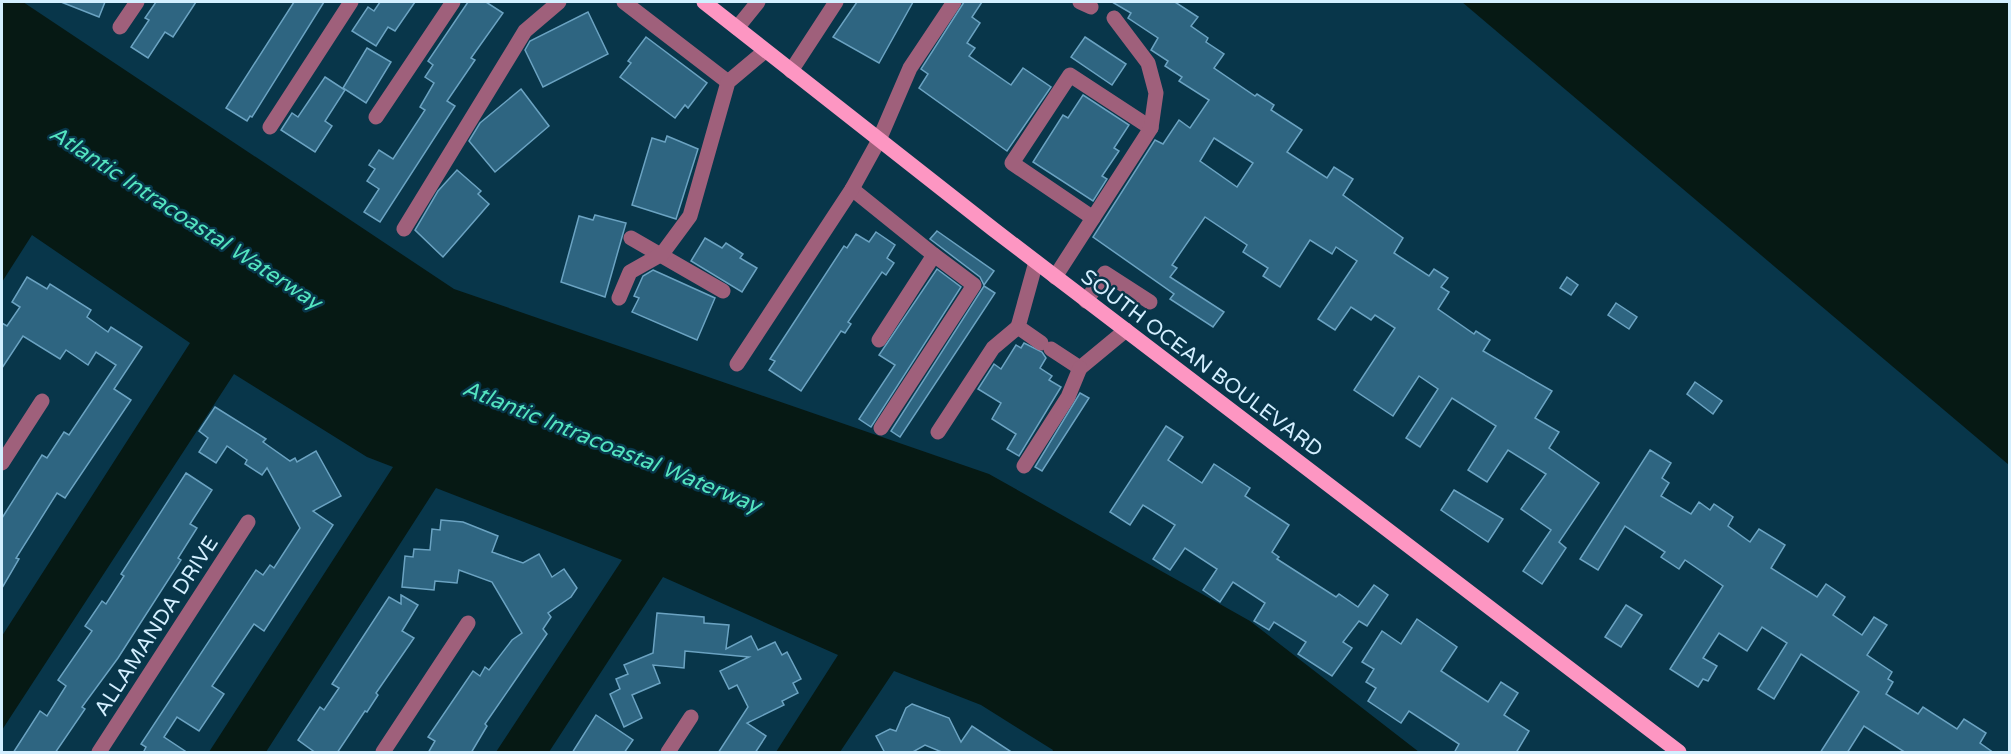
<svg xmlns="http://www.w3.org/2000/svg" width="2011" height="754" viewBox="0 0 2011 754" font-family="'Varela Round',sans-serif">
	<rect width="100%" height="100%" fill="#08364a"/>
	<g fill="#061914">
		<path d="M2 2H23L454 289 989 474 1250 621 1419 752H1052L1053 750 981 705 894 671 840 752H776L838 655 663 577 549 752H496L622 560 436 488 266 752H209L393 467 367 457 234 374 2 730V636L190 343 32 235 2 282Z"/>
		<path d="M1462 2H2009V465Z"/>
	</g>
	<g fill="#2e6581" stroke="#6ba3c2" stroke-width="1.5" fill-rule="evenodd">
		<path d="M61 2H105L99 17Z"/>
		<path d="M156 2H196L173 37 165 32 148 58 131 47 149 20 145 18Z"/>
		<path d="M294 2H324L252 117 250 116 247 121 226 108Z"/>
		<path d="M380 2H415L395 31 388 27 376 46 352 31 368 7 374 11Z"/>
		<path d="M468 2H486L503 13 471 58 475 60 447 101 455 106 380 222 364 212 379 189 367 181 375 169 369 165 379 150 393 159 425 110 420 107 434 83 425 77 433 65 428 61Z"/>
		<path d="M857 2H913L879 63 833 37Z"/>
		<path d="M964 2H982L972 17 980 23 967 43 975 48 969 56 1011 85 1023 68 1051 87 1007 151 919 88 928 74 921 69Z"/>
		<path d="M1112 2H1175L1198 17 1191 26 1208 38 1206 42 1224 54 1214 68 1255 96 1257 94 1274 105 1271 110 1302 130 1287 152 1327 178 1334 167 1353 179 1343 195 1403 238 1394 253 1429 276 1434 269 1448 278 1441 287 1449 292 1438 309 1474 334 1476 331 1490 340 1483 351 1552 391 1535 418 1559 432 1549 448 1599 483 1559 542 1566 548 1542 584 1523 571 1551 530 1521 509 1546 474 1508 450 1487 482 1468 470 1496 426 1452 398 1420 447 1406 438 1438 389 1419 376 1393 416 1354 390 1395 328 1375 315 1371 320 1351 307 1335 330 1318 319 1357 261 1336 247 1332 254 1310 240 1280 287 1263 276 1268 268 1243 252 1247 245 1205 217 1172 265 1177 268 1170 277 1224 312 1213 327 1170 299 1174 294 1093 237 1155 140 1163 144 1179 120 1190 128 1209 100 1179 81 1182 77 1165 66 1168 61 1151 50 1158 38 1128 18 1131 13ZM1214 138 1253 163 1237 187 1200 161Z"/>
		<path d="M588 12 608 54 543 87 525 50 530 41Z"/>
		<path d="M646 37 707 83 688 108 685 105 675 118 620 77 631 63 628 61Z"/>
		<path d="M1085 37 1126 64 1112 85 1071 57Z"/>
		<path d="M367 48 391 62 366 103 343 88Z"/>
		<path d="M325 77 345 90 325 121 332 126 315 152 281 130 292 113 298 117Z"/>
		<path d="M521 89 549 126 495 172 469 141 480 123Z"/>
		<path d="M1083 95 1129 125 1114 148 1119 151 1102 176 1107 179 1093 201 1033 162 1063 115 1068 118Z"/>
		<path d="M667 136 698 149 676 219 632 205 652 138 665 142Z"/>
		<path d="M457 170 481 191 478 194 489 204 443 257 415 230 438 191Z"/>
		<path d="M595 215 626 223 605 297 561 282 579 216 593 220Z"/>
		<path d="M937 231 994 271 984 285 980 277 930 239Z"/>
		<path d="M876 232 895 245 887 258 894 263 886 275 882 272 848 322 851 324 845 333 841 331 801 391 769 370 775 361 770 359 844 246 847 248 856 234 869 242Z"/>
		<path d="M705 238 722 248 726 243 743 254 740 258 757 268 742 292 691 261Z"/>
		<path d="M937 269 961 287 871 427 859 419 895 365 879 355Z"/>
		<path d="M653 270 715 298 697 340 632 312 639 298 634 296 643 276Z"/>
		<path d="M27 277 47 289 50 284 91 310 87 317 108 332 111 327 142 347 114 389 131 400 65 498 57 493 16 558 19 559 2 588V518L42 455 47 458 64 432 69 435 116 365 96 352 88 365 66 350 60 359 23 336 2 368V323L7 326 20 307 12 302Z"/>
		<path d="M1567 277 1578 285 1571 295 1560 288Z"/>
		<path d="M984 286 995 293 900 437 891 431Z"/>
		<path d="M1616 303 1637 317 1629 329 1608 315Z"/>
		<path d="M1024 343 1042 352 1046 358 1040 368 1052 376 1049 380 1061 387 1019 456 1007 449 1016 434 992 419 1001 403 978 389 994 364 1001 369 1016 345 1021 348Z"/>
		<path d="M1695 382 1722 401 1713 414 1687 394Z"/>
		<path d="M1080 393 1089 398 1042 471 1035 467Z"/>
		<path d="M215 407 266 439 263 442 290 461 295 458 297 462 316 451 341 496 313 511 333 525 264 631 254 624 212 686 224 694 199 731 177 717 164 737 188 753H143L146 747 141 744 256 570 263 575 270 565 274 568 300 528 267 468 262 475 245 464 247 460 227 446 216 463 199 452 208 438 199 431Z"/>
		<path d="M1166 426 1183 437 1168 460 1202 483 1214 464 1250 488 1245 496 1289 525 1272 552 1279 557 1277 559 1336 597 1339 594 1358 607 1374 585 1388 595 1367 626 1359 621 1343 642 1352 648 1332 676 1298 654 1306 642 1274 622 1269 630 1254 621 1265 603 1233 582 1220 602 1203 590 1217 569 1185 548 1170 570 1153 559 1175 525 1143 505 1130 525 1110 512Z"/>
		<path d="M1650 450 1671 463 1662 478 1669 483 1661 496 1691 514 1699 502 1710 510 1714 504 1733 517 1728 526 1750 542 1759 529 1785 545 1771 568 1817 597 1826 584 1845 597 1833 615 1862 635 1874 617 1887 625 1867 655 1892 672 1888 679 1893 682 1886 694 1918 714 1923 707 1957 729 1964 719 1986 733 1980 743 1994 753H1906L1864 726 1847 753H1820L1859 692 1801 654 1774 699 1758 689 1787 643 1762 627 1747 651 1719 633 1703 658 1717 666 1708 681 1703 679 1698 687 1670 669 1723 586 1685 560 1679 569 1661 557 1665 552 1625 526 1598 570 1580 559Z"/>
		<path d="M186 473 212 490 190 524 197 528 178 558 181 560 118 658 82 707 85 709 55 753H13L40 711 47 716 66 686 58 680 92 631 85 626 102 601 106 604 124 576 121 574Z"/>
		<path d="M1454 490 1503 519 1488 542 1441 510Z"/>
		<path d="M441 520 463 522 498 536 492 552 523 563 539 554 552 577 564 569 577 588 571 597 548 613 551 617 543 629 547 634 485 724 487 726 471 753H428L435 741 428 737 473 671 480 676 485 667 489 670 512 640 522 633 492 582 459 570 457 583 435 581 434 590 402 587 405 556 413 557 414 549 430 550 432 529 440 530Z"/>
		<path d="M401 595 418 605 402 631 414 638 376 693 378 695 367 712 365 711 337 753H316L298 740 320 707 324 710 339 688 332 684 389 597 401 604Z"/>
		<path d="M1626 605 1642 615 1621 647 1605 637Z"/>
		<path d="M657 613 704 617V623L729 625 726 649 751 636 758 650 775 642 782 655 787 652 801 679 793 683 798 693 782 701 784 705 747 723 766 736 755 753H718L748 707 737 685 729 689 720 671 749 657 685 651 684 668 653 665 660 683 632 695 642 718 624 727 610 694 620 689 616 679 628 674 624 665 653 653Z"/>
		<path d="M1417 619 1457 647 1441 671 1488 702 1501 682 1518 693 1504 715 1529 731 1516 753H1454L1459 744 1409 711 1401 723 1368 701 1376 688 1366 682 1374 669 1362 662 1382 631 1401 644Z"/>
		<path d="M912 704 949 718 961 742 972 726 1013 753H944L925 745 911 753H885L876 736 890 729 896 731 906 708Z"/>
		<path d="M596 715 633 740 624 753H572Z"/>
	</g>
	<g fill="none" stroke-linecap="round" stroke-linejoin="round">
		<g stroke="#9f607b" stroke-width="15">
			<path d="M624 2 728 82"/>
			<path d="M1080 2 1091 7"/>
			<path d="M120 27 137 2"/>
			<path d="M737 28 758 2"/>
			<path d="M791 71 836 2"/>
			<path d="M376 117 453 2"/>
			<path d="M270 127 351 2"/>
			<path d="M852 189 934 255 879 340"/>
			<path d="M1093 218 1012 163 1070 75 1151 128"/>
			<path d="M404 229 525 31 559 2"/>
			<path d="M631 238 723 291"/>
			<path d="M1036 262 1018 327 1041 343"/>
			<path d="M1055 277 1151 128 1156 93 1148 63 1114 18"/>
			<path d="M619 298 630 272 662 254 690 216 728 82 765 51"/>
			<path d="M1086 301 1105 273 1150 302"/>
			<path d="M1051 349 1080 368 1126 330"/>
			<path d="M737 364 852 189 879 140 910 68 954 2"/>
			<path d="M881 428 974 285 934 255"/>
			<path d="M938 432 993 348 1018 327"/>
			<path d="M2 463 42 401"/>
			<path d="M1024 466 1068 397 1080 368"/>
			<path d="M99 752 248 522"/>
			<path d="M383 752 468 623"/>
			<path d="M668 752 691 717"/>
		</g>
		<path stroke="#fd96c2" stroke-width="15" d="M704 2 993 229 1679 752"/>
	</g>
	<g text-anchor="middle" stroke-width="5" stroke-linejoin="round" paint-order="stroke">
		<g font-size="21" fill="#d3efff" stroke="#08364a">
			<text transform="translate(1202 363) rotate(37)" y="7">SOUTH OCEAN BOULEVARD</text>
			<text transform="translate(156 626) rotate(-57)" y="7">ALLAMANDA DRIVE</text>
		</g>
		<g font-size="22" font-style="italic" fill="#54e4c0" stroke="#08364a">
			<text transform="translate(186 217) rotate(33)" y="8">Atlantic Intracoastal Waterway</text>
			<text transform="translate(612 446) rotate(22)" y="8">Atlantic Intracoastal Waterway</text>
		</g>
	</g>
	<rect width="2011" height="754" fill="none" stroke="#d3efff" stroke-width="6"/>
</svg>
